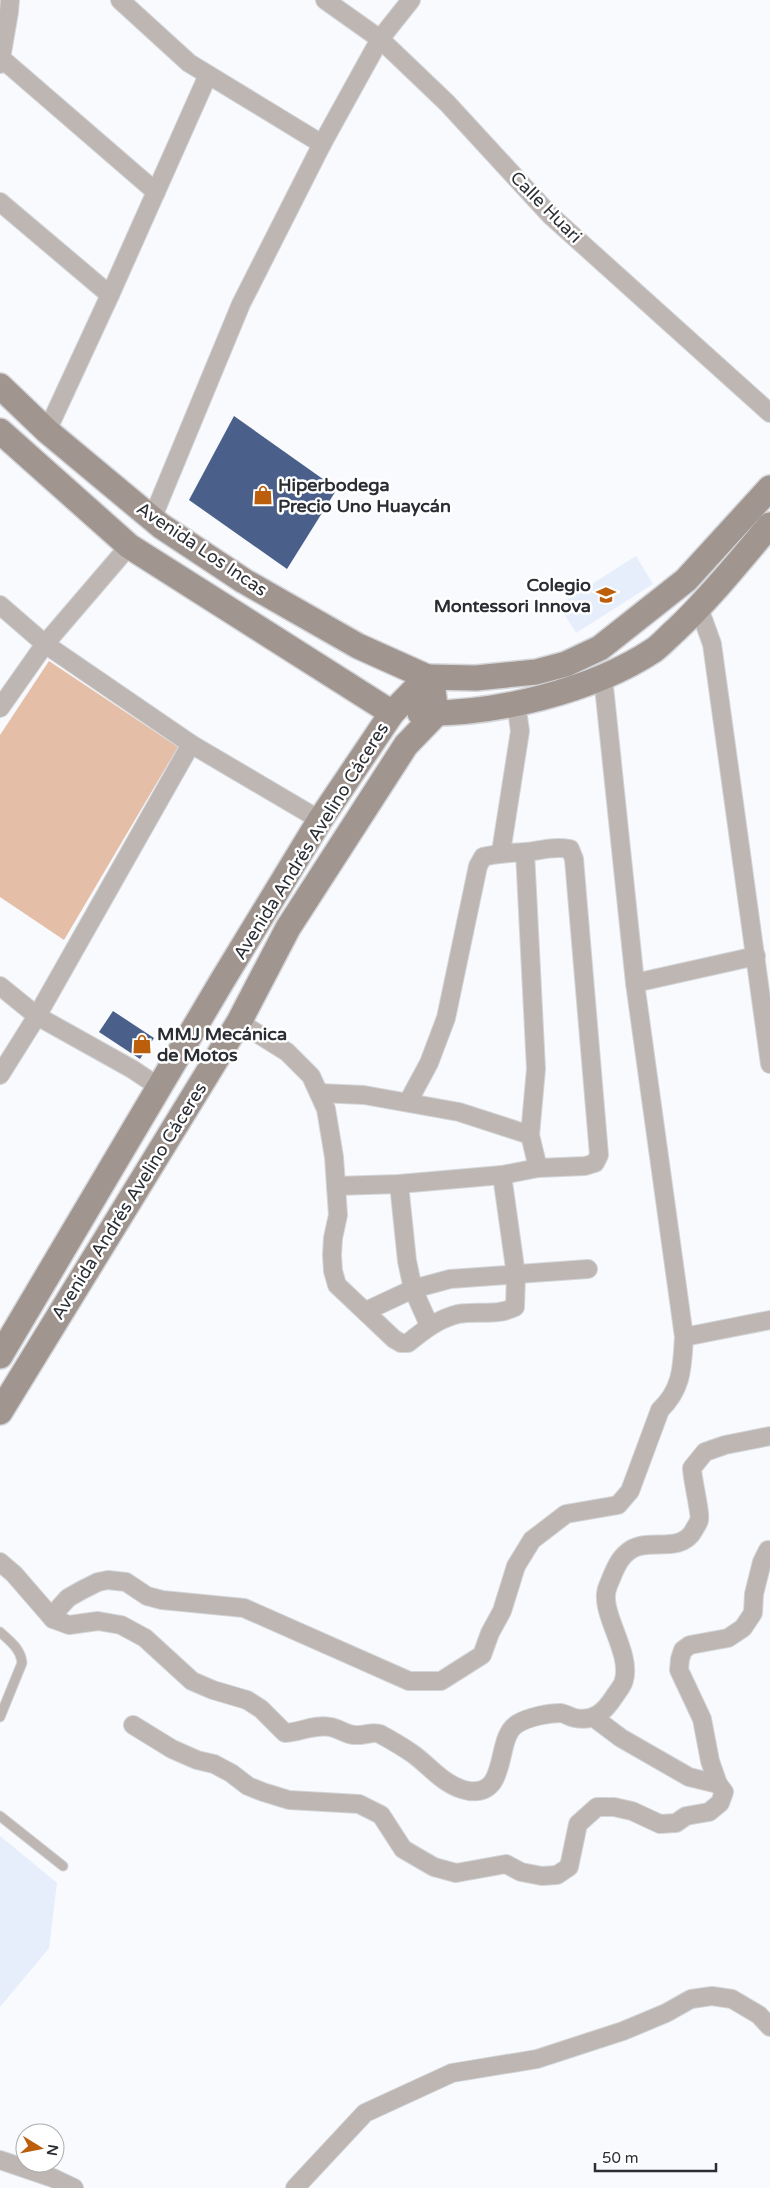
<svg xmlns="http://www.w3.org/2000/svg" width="770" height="2188" viewBox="0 0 770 2188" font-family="'Varela Round',sans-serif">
	<rect width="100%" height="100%" fill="#f8fafd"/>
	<g fill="#e6eefb">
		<path d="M636 556 653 584 576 633 559 605Z"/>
		<path d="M0 1836 57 1883 49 1948 0 2007Z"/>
	</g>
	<path fill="#e4bea7" d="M49 661 178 747 64 940 0 897V735Z"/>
	<g fill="#4a608a">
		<path d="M234 416 337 489 287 569 189 500Z"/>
		<path d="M113 1011 154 1038 140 1059 99 1032Z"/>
	</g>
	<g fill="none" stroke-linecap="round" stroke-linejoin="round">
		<defs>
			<g id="service">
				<path d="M0 1632C10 1641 21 1649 22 1663L0 1717"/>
				<path d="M0 1816 63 1866"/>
			</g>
			<g id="minor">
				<path d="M120 0 189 63 322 144"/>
				<path d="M325 0 380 39 447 103 550 215 770 413"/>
				<path d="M1 58 156 192"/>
				<path d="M0 64 9 12 10 0"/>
				<path d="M0 202 110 295"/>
				<path d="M47 431 110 295 208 75"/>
				<path d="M152 519 241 304 322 144 380 39 411 0"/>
				<path d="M0 605 45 644 191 744 320 820"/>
				<path d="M699 608 712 644 770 1064"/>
				<path d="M0 708 45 644 129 546"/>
				<path d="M501 852 520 731 516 703"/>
				<path d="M525 852 536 1069 530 1135 538 1168"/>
				<path d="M635 983 756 956"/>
				<path d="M0 986 37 1016 132 1069 159 1087"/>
				<path d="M239 1022 287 1052 311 1076 326 1109 334 1157 338 1215 333 1238 332 1255 333 1271 337 1285 394 1339 401 1343H408C424 1330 438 1319 458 1314 479 1310 495 1317 515 1307L516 1275 502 1175"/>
				<path d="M0 1075 37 1016 191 744"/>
				<path d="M319 1093 364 1095 459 1112 530 1135"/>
				<path d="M399 1184 407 1261 413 1289 429 1325"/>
				<path d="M336 1186 399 1184 502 1175 538 1168 585 1166 595 1163 599 1155 574 859 570 849C555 846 542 850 527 852 511 853 498 853 483 857L478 866 446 1018 429 1063 408 1102"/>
				<path d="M366 1311 413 1289 450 1279 588 1269"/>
				<path d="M684 1337 770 1320"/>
				<path d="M0 1562 14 1574 53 1619 69 1625 98 1621 121 1625 145 1638 192 1681 213 1690 247 1700 261 1709 285 1733C301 1732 315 1724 330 1727 338 1728 345 1734 354 1735 363 1736 373 1731 380 1734 391 1740 403 1747 413 1754 431 1767 445 1787 469 1791 510 1796 494 1738 517 1724 528 1717 548 1713 561 1713 566 1714 570 1717 575 1718 594 1722 605 1711 614 1697 617 1692 623 1686 624 1680 632 1651 597 1610 608 1586 614 1572 618 1557 632 1549 650 1538 681 1554 694 1530 695 1527 699 1523 699 1520 701 1514 692 1478 692 1468L705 1452 725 1445 770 1436"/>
				<path d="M53 1619 59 1608 68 1598 82 1590 98 1582 108 1580 126 1582 147 1596 162 1600 244 1608 409 1681H441L482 1655 490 1633 502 1611 516 1566 532 1540 566 1514 618 1505 630 1491 660 1410C683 1388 682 1366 684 1337L635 983 603 677"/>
				<path d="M133 1725 172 1749 197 1760 214 1764 231 1773 248 1786 263 1792 289 1800 359 1804 381 1815 403 1849 434 1867 456 1873 506 1864 521 1872 542 1876 557 1875 569 1867 578 1824 597 1807H614L632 1811 660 1824 676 1823 686 1816 709 1812 720 1803 724 1792 718 1784 689 1777 621 1738 593 1717"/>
				<path d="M718 1784 710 1761 702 1719 679 1670 680 1659 683 1650 690 1645 728 1638 743 1628 753 1613 754 1594 762 1562 768 1550"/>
				<path d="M0 2160 53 2178 74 2188"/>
				<path d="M295 2188 365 2113 452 2073 537 2059 623 2031 666 2013 691 1999 712 1996 732 1999 759 2015 770 2027"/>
			</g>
			<g id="secondary">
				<path d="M0 386 47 431 161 526 244 581 358 646 427 677"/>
				<path d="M0 431 129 546 392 713"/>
				<path d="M420 713C494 715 592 691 654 650 662 644 669 636 677 629 711 597 740 560 770 525"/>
				<path d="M0 1356 222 981 320 820 392 713 427 677 476 678 536 672 566 664 600 648 686 580 770 488"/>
				<path d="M0 1412 239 1022 288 928 406 745 436 714 433 690 427 677"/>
			</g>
		</defs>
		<use href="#service" stroke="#d3d5d9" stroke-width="11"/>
		<use href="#minor" stroke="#d3d5d9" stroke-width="20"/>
		<use href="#secondary" stroke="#d3d5d9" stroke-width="28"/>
		<use href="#service" stroke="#bdb6b2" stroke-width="9"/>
		<use href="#minor" stroke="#bdb6b2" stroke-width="18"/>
		<use href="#secondary" stroke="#a0958f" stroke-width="25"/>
	</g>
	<defs>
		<symbol id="shop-bare" viewBox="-9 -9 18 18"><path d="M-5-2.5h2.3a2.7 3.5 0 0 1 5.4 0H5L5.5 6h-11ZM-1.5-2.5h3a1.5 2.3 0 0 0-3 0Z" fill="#bc5f0c" stroke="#fff" stroke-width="2.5" paint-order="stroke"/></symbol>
		<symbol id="school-bare" viewBox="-9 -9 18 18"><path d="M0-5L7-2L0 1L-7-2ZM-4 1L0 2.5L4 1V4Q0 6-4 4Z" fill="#bc5f0c" stroke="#fff" stroke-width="2.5" paint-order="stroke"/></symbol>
	</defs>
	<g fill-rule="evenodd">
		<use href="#shop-bare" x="249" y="481" width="28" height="28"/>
		<use href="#school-bare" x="592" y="581" width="28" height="28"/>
		<use href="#shop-bare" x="128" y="1030" width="28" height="28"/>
	</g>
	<g text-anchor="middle" stroke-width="5" stroke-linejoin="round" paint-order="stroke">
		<g font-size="18" fill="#2a2d33" stroke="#fff">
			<text transform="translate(546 207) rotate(45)" y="6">Calle Huari</text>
			<text transform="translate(202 549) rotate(34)" y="6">Avenida Los Incas</text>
			<text transform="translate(311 841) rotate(-58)" y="6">Avenida Andrés Avelino Cáceres</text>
			<text transform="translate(129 1201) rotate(-58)" y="6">Avenida Andrés Avelino Cáceres</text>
		</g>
		<g font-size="18" font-weight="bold" fill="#2a2d33" stroke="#fff" text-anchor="start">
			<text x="278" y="491">Hiperbodega<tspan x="278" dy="21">Precio Uno Huaycán</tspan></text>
			<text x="591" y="591" text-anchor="end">Colegio<tspan x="591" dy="21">Montessori Innova</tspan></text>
			<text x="157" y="1040">MMJ Mecánica<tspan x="157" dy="21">de Motos</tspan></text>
		</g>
	</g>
	<g transform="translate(40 2148) rotate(100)"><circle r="24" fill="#ffffff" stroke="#aaabad"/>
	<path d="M0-4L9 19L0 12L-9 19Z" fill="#bc5f0c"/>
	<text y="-8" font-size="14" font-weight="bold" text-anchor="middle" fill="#2a2d33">N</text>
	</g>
	<path d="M595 2163v8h121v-8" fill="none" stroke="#2a2d33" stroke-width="2.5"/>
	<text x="602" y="2163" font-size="15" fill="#2a2d33" stroke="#ffffff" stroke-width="4" paint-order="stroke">50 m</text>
</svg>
